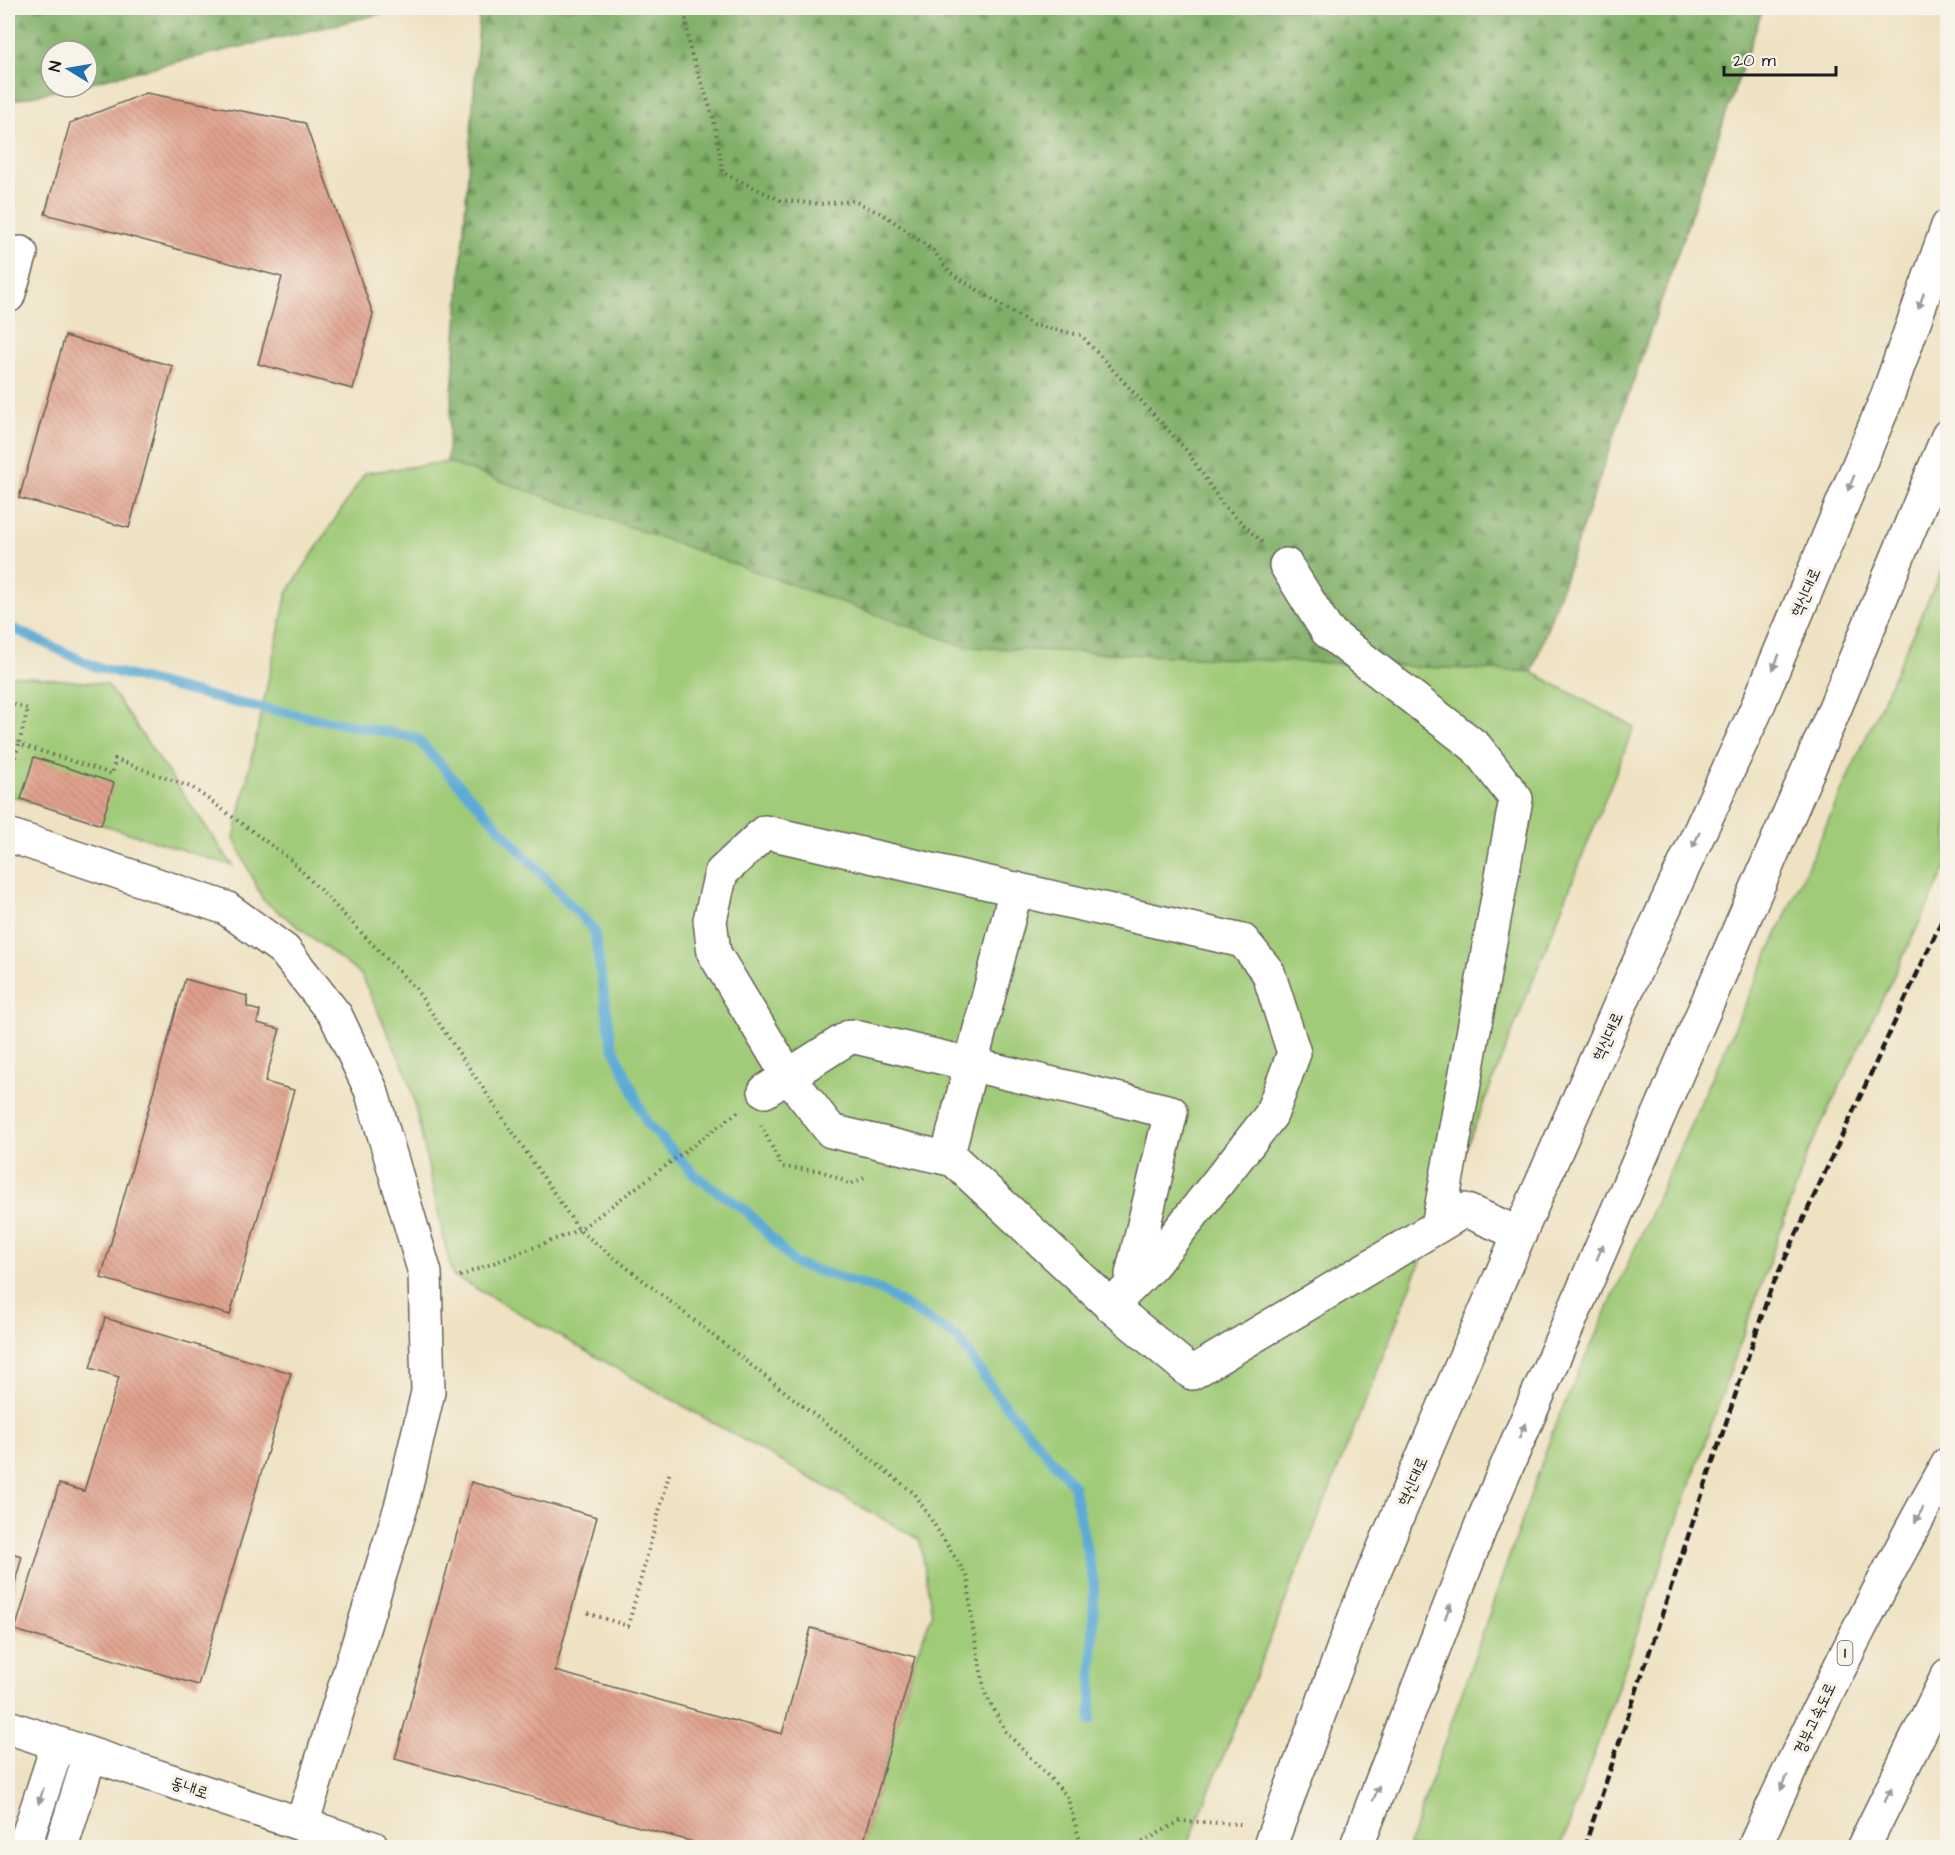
<svg xmlns="http://www.w3.org/2000/svg" width="1955" height="1855" viewBox="0 0 1955 1855" font-family="'Architects Daughter','Poor Story',sans-serif">
	<defs>
		<pattern id="forest-firs" width="22" height="20" patternUnits="userSpaceOnUse" patternTransform="scale(1.5)"><rect width="22" height="20" fill="#80af68"/><path d="M5 1l3.5 6h-7zM16 11l3.5 6h-7z" fill="#688e55"/></pattern>
		<pattern id="building-back-hatch" width="6" height="6" patternUnits="userSpaceOnUse" patternTransform="scale(1.5)"><rect width="6" height="6" fill="#dfa08c"/><path d="M-1 5l2 2M0 0l6 6M5-1l2 2" fill="none" stroke="#bf8978"/></pattern>
	</defs>
	<rect width="100%" height="100%" fill="#f7f3e8"/>
	<filter id="ink" filterUnits="userSpaceOnUse"><feTurbulence type="fractalNoise" baseFrequency=".0167" numOctaves="2"/><feDisplacementMap in="SourceGraphic" scale="12" xChannelSelector="R" yChannelSelector="G"/><feConvolveMatrix kernelMatrix="1 2 1 2 8 2 1 2 1" color-interpolation-filters="sRGB"/></filter>
	<filter id="wash" filterUnits="userSpaceOnUse"><feTurbulence type="fractalNoise" baseFrequency=".008" numOctaves="4" result="noise"/><feDisplacementMap in="SourceGraphic" scale="24" xChannelSelector="R" yChannelSelector="G"/><feGaussianBlur stdDeviation="1.35" result="paint"/><feColorMatrix in="noise" values="0 0 0 0 0 0 0 0 0 0 0 0 0 0 0 0 0 1.4 0 .05"/><feComposite in="paint" operator="in"/></filter>
	<g filter="url(#wash)">
		<rect width="100%" height="100%" fill="#efe2c3"/>
		<g fill="url(#forest-firs)" stroke="#4e6642" stroke-width="1.5">
			<path d="M8 8H406L87 83V51H51V87H71L11 101 8 100Z"/>
			<path d="M480 8H1763L1532 672 967 647 447 462Z"/>
		</g>
		<g fill="#a0cb78" stroke="#5e744a" stroke-width="1.5">
			<path d="M447 462 967 647 1532 672 1634 727 1187 1847H862L915 1657 932 1615 920 1540 452 1275 409 1079 361 975 263 900 234 839 287 593 365 473Z"/>
			<path d="M1947 558V866L1809 1150 1561 1847H1408L1555 1425Z"/>
			<path d="M8 675 107 684 233 866 8 795Z"/>
		</g>
		<g fill="none" stroke-linecap="round" stroke-linejoin="round">
			<path stroke="#5baad5" stroke-width="10" d="M8 626 96 667 232 702 416 738 594 930 612 1044 647 1123 697 1177 747 1211 795 1264 881 1290 958 1338 997 1395 1073 1485 1094 1584 1091 1721"/>
		</g>
		<g id="blocks">
			<g fill="url(#building-back-hatch)">
				<path d="M146 93 305 123 373 314 353 389 258 364 282 277 45 214 70 123Z"/>
				<path d="M65 336 173 366 129 528 19 498Z"/>
				<path d="M34 757 114 783 101 825 21 799Z"/>
				<path d="M185 979 247 996V1007L260 1011 257 1023 280 1029 265 1082 294 1090 230 1315 101 1278Z"/>
				<path d="M105 1318 291 1373 198 1685 15 1630 59 1484 84 1491 119 1377 90 1368Z"/>
				<path d="M471 1482 597 1517 555 1671 782 1734 811 1628 915 1657 862 1848H715L395 1759Z"/>
				<path d="M8 1552 22 1556 8 1610Z"/>
			</g>
		</g>
	</g>
	<g filter="url(#ink)">
		<use href="#blocks" fill-opacity="0" stroke="#666156" stroke-width="1.5"/>
		<g fill="none" stroke-linecap="round" stroke-linejoin="round">
			<defs>
				<g id="minor">
					<path d="M8 296 21 253"/>
					<path d="M1286 565 1327 631 1476 747 1516 799 1438 1226"/>
					<path d="M8 835 226 908 284 950 336 1016 371 1090 425 1273 428 1392 401 1507 302 1824"/>
					<path d="M765 1091 788 1076 714 953 710 920 721 873 765 832 1243 941 1268 972 1294 1053 1271 1115 1153 1264 1111 1306 1192 1373 1465 1210 1520 1234"/>
					<path d="M947 1158 1016 889"/>
					<path d="M1111 1306 954 1160 831 1131 788 1076 851 1036 1171 1112 1132 1274 1133 1284"/>
					<path d="M8 1727 373 1848"/>
				</g>
				<g id="major">
					<path d="M24 1848 58 1744"/>
					<path d="M61 1848 90 1755"/>
					<path d="M1269 1848 1358 1609 1464 1360 1632 978 1756 710 1886 400 1948 226"/>
					<path d="M1356 1848 1481 1526 1832 715 1948 436"/>
				</g>
				<g id="highway">
					<path d="M1754 1848C1813 1717 1877 1589 1948 1464"/>
					<path d="M1863 1848 1948 1675"/>
				</g>
			</defs>
			<use href="#minor" stroke="#666156" stroke-width="36"/>
			<use href="#major" stroke="#666156" stroke-width="36"/>
			<use href="#highway" stroke="#666156" stroke-width="36"/>
			<g stroke="#666156" stroke-width="4" stroke-dasharray="1.5 4.5" stroke-linecap="butt">
				<path d="M680 8 686 20 690 50 713 116 723 173 780 200 819 204 854 201 886 216 934 251 949 272 1033 325 1081 335 1187 451 1223 505 1262 542"/>
				<path d="M8 703 28 709 19 744"/>
				<path d="M8 780 19 744 112 774 115 759 193 788 290 859 415 988 579 1230 915 1494 968 1578 972 1623 985 1693 1006 1732 1067 1796 1082 1848"/>
				<path d="M761 1125 782 1167 821 1171 851 1184 867 1176"/>
				<path d="M460 1276 579 1230 738 1112"/>
				<path d="M588 1613 628 1626 670 1471"/>
				<path d="M1132 1848 1180 1821 1241 1824"/>
			</g>
			<use href="#minor" stroke="#fff" stroke-width="33"/>
			<use href="#major" stroke="#fff" stroke-width="33"/>
			<use href="#highway" stroke="#fff" stroke-width="33"/>
			<path stroke="#1c1c1c" stroke-width="4.5" stroke-dasharray="9 4.5" stroke-linecap="butt" d="M1584 1848 1770 1291 1948 907"/>
		</g>
		<defs><path id="oneway-solid" d="M-6-.8H1V-3.2L6.5 0L1 3.2V.8H-6Z" transform="scale(1.5)"/></defs>
		<g fill="#999">
			<use href="#oneway-solid" transform="translate(1921 301) rotate(109)"/>
			<use href="#oneway-solid" transform="translate(1851 483) rotate(113)"/>
			<use href="#oneway-solid" transform="translate(1776 662) rotate(113)"/>
			<use href="#oneway-solid" transform="translate(1696 840) rotate(115)"/>
			<use href="#oneway-solid" transform="translate(1600 1252) rotate(-67)"/>
			<use href="#oneway-solid" transform="translate(1522 1431) rotate(-67)"/>
			<use href="#oneway-solid" transform="translate(1919 1515) rotate(120)"/>
			<use href="#oneway-solid" transform="translate(1448 1611) rotate(-69)"/>
			<use href="#oneway-solid" transform="translate(1784 1783) rotate(115)"/>
			<use href="#oneway-solid" transform="translate(1376 1793) rotate(-69)"/>
			<use href="#oneway-solid" transform="translate(1888 1795) rotate(-65)"/>
			<use href="#oneway-solid" transform="translate(41 1796) rotate(108)"/>
		</g>
	</g>
	<g text-anchor="middle" stroke-width="6" stroke-linejoin="round" paint-order="stroke">
		<rect fill="#f7f3e8" stroke="#5e5c59" stroke-width="1.5" x="1837.5" y="1641" width="15" height="24" rx="4.5"/>
		<g font-size="15" font-weight="bold" fill="#1c1c1c">
			<text x="1845" y="1658">1</text>
		</g>
		<g font-size="16" fill="#1c1c1c" stroke="#f7f3e8">
			<text transform="translate(1805 592) rotate(-67)" y="6">혁신대로</text>
			<text transform="translate(1607 1036) rotate(-66)" y="6">혁신대로</text>
			<text transform="translate(1412 1481) rotate(-67)" y="6">혁신대로</text>
			<text transform="translate(1814 1718) rotate(-65)" y="6">경부고속도로</text>
			<text transform="translate(190 1787) rotate(18)" y="6">동내로</text>
		</g>
	</g>
	<rect width="1955" height="1855" fill="none" stroke="#f7f3e8" stroke-width="30"/>
	<g transform="translate(69 69) rotate(281)"><circle r="28" fill="#f7f3e8" stroke="#9f9d96" stroke-width="1.5"/>
	<path d="M0-4.5L10 22L0 15L-10 22Z" fill="#1f6fb2"/>
	<text y="-9" font-size="16" font-weight="bold" text-anchor="middle" fill="#1c1c1c">N</text>
	</g>
	<path d="M1724 66v9h112v-9" fill="none" stroke="#1c1c1c" stroke-width="3"/>
	<text x="1733" y="66" font-size="18" fill="#1c1c1c" stroke="#f7f3e8" stroke-width="4.5" paint-order="stroke">20 m</text>
</svg>
